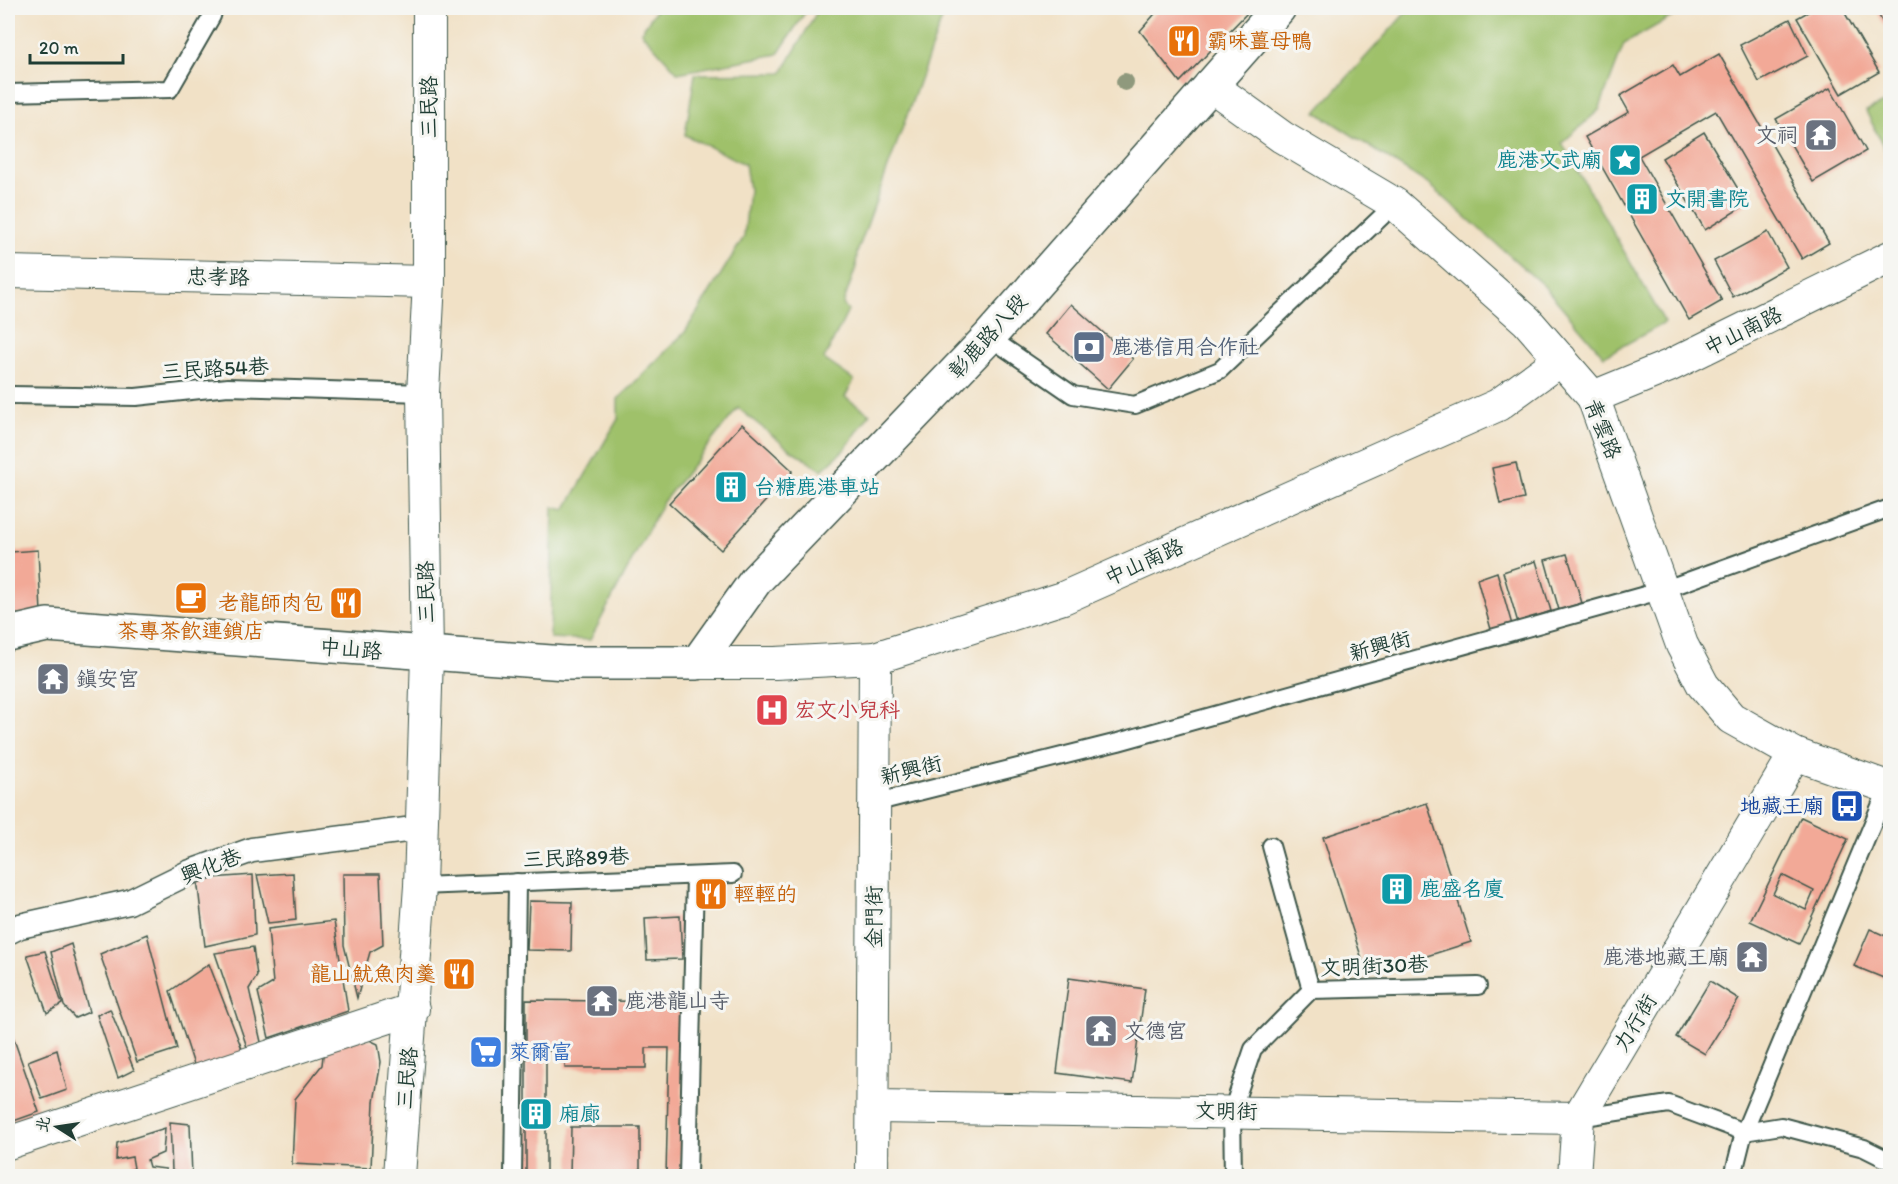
<svg xmlns="http://www.w3.org/2000/svg" width="1898" height="1184" viewBox="0 0 1898 1184" font-family="Itim,'LXGW WenKai TC',sans-serif">
	<rect width="100%" height="100%" fill="#f6f6f2"/>
	<filter id="ink" filterUnits="userSpaceOnUse"><feTurbulence type="fractalNoise" baseFrequency=".0167" numOctaves="2"/><feDisplacementMap in="SourceGraphic" scale="12" xChannelSelector="R" yChannelSelector="G"/><feConvolveMatrix kernelMatrix="1 2 1 2 8 2 1 2 1" color-interpolation-filters="sRGB"/></filter>
	<filter id="wash" filterUnits="userSpaceOnUse"><feTurbulence type="fractalNoise" baseFrequency=".008" numOctaves="4" result="noise"/><feDisplacementMap in="SourceGraphic" scale="24" xChannelSelector="R" yChannelSelector="G"/><feGaussianBlur stdDeviation="1.35" result="paint"/><feColorMatrix in="noise" values="0 0 0 0 0 0 0 0 0 0 0 0 0 0 0 0 0 1.4 0 .05"/><feComposite in="paint" operator="in"/></filter>
	<g filter="url(#wash)">
		<rect width="100%" height="100%" fill="#f1e1c6"/>
		<g fill="#9fc16a" stroke="#5f7f4f" stroke-width="1.5">
			<path d="M657 8H808L778 54 678 73 641 32Z"/>
			<path d="M819 8H946L857 253 856 267 843 304 848 311 824 359 854 380 845 397 870 414 845 449 822 470 788 448 738 408 663 502 590 640 550 638 553 507 565 510 618 419V399L685 332 744 237 749 190 745 164 685 135 695 74 782 73Z"/>
			<path d="M1410 8H1683L1684 10 1624 44 1599 110 1562 143 1665 323 1604 356 1544 286 1431 186 1316 112Z"/>
			<path d="M1890 100V160L1866 111Z"/>
		</g>
		<g id="blocks">
			<g fill="#f2a997" fill-rule="evenodd">
				<path d="M1160 8H1243L1248 12 1180 82 1140 31Z"/>
				<path d="M1815 8H1842L1879 72 1841 94 1797 18Z"/>
				<path d="M1875 8H1890V36Z"/>
				<path d="M1790 19 1808 56 1759 82 1740 45Z"/>
				<path d="M1719 54 1829 243 1802 259 1716 111 1639 156 1722 301 1689 320 1585 137 1629 112 1620 96 1673 65 1680 77Z"/>
				<path d="M1830 88 1866 151 1813 182 1776 119Z"/>
				<path d="M1704 132 1747 204 1705 230 1662 158Z"/>
				<path d="M1768 232 1787 267 1733 297 1714 261Z"/>
				<path d="M1071 304 1133 359 1108 389 1046 334Z"/>
				<path d="M742 424 793 471 721 550 669 503Z"/>
				<path d="M1516 463 1524 499 1500 504 1492 468Z"/>
				<path d="M10 545 11 552 38 550 41 613 8 615V546Z"/>
				<path d="M1567 554 1582 603 1559 610 1545 560Z"/>
				<path d="M1536 561 1551 611 1518 623 1503 572Z"/>
				<path d="M1497 572 1512 625 1492 633 1477 579Z"/>
				<path d="M1427 803 1471 942 1367 975 1323 837Z"/>
				<path d="M1801 817 1848 839 1799 944 1750 921ZM1782 875 1814 891 1806 910 1773 894Z"/>
				<path d="M293 873 296 920 268 923 257 875Z"/>
				<path d="M343 874H380L383 945 370 952 357 998 344 945Z"/>
				<path d="M253 875 255 935 205 946 197 879Z"/>
				<path d="M529 901 572 902 571 951 527 950Z"/>
				<path d="M680 916 682 959 647 960 645 918Z"/>
				<path d="M334 921 348 1011 269 1038 258 992 273 983 268 929Z"/>
				<path d="M1870 929 1890 938V968L1886 979 1854 966Z"/>
				<path d="M147 934 177 1049 137 1062 100 954Z"/>
				<path d="M71 944 89 1012 75 1018 64 1006 51 952Z"/>
				<path d="M253 947 257 976 249 989 261 1042 248 1050 215 953Z"/>
				<path d="M45 951 62 1004 47 1013 27 955Z"/>
				<path d="M209 964 244 1054 196 1071 170 991Z"/>
				<path d="M1069 978 1145 989 1132 1083 1057 1073Z"/>
				<path d="M1710 981 1739 999 1705 1054 1676 1037Z"/>
				<path d="M526 1000 684 1002 681 1176H666L669 1048H646V1068H565V1051H546V1176H526Z"/>
				<path d="M110 1009 134 1070 118 1078 97 1015Z"/>
				<path d="M8 1022 39 1112 8 1123Z"/>
				<path d="M363 1037 378 1044 381 1062 374 1102 371 1168 292 1164 295 1099 322 1065 324 1047Z"/>
				<path d="M57 1050 67 1090 42 1099 28 1061Z"/>
				<path d="M170 1122 190 1124 192 1176 172 1171Z"/>
				<path d="M571 1127H640V1176H570Z"/>
				<path d="M165 1128 163 1153 147 1160 149 1167 166 1169 162 1176H119L134 1168 132 1157 116 1160 117 1143Z"/>
			</g>
		</g>
	</g>
	<g filter="url(#ink)">
		<use href="#blocks" fill-opacity="0" stroke="#3e564a" stroke-width="1.5"/>
		<g fill="none" stroke-linecap="round" stroke-linejoin="round">
			<defs>
				<g id="service">
					<path d="M8 93 170 89 212 16 214 8"/>
					<path d="M989 337 1073 395 1135 405 1220 370 1395 204"/>
					<path d="M11 395 136 397 228 387 423 393"/>
					<path d="M874 803 1118 742 1663 590 1890 508"/>
					<path d="M1271 846 1311 990"/>
					<path d="M420 886 733 874"/>
					<path d="M1578 1118 1669 1104 1744 1132 1781 1126 1864 1148 1890 1161"/>
					<path d="M513 1176 517 882"/>
					<path d="M688 1176 695 876"/>
					<path d="M1233 1176 1232 1111 1253 1049 1311 990 1478 986"/>
					<path d="M1733 1176 1744 1132 1888 787"/>
				</g>
				<path id="pedestrian" d="M8 932 20 926 129 902 188 873 252 850 421 828"/>
				<g id="minor">
					<path d="M1210 85 1282 137 1395 204 1527 321 1593 397 1682 645 1703 685 1731 718 1795 754 1890 788"/>
					<path d="M8 272 429 282"/>
					<path d="M1593 397 1669 366 1890 257"/>
					<path d="M697 663H775L875 658 1063 598 1498 405 1561 359"/>
					<path d="M874 1107 1578 1118"/>
					<path d="M8 1143 413 1009"/>
					<path d="M399 1176 420 886 427 655 423 393 429 282V8"/>
					<path d="M872 1176 875 658"/>
					<path d="M1574 1176 1578 1118 1795 754"/>
				</g>
				<path id="tertiary" d="M8 634 47 625 565 663H697L756 580 989 337 1279 8"/>
			</defs>
			<use href="#service" stroke="#3e564a" stroke-width="20"/>
			<use href="#pedestrian" stroke="#3e564a" stroke-width="27"/>
			<use href="#minor" stroke="#3e564a" stroke-width="34"/>
			<use href="#tertiary" stroke="#3e564a" stroke-width="36"/>
			<use href="#service" stroke="#fff" stroke-width="16"/>
			<use href="#pedestrian" stroke="#fff" stroke-width="24"/>
			<use href="#minor" stroke="#fff" stroke-width="32"/>
			<use href="#tertiary" stroke="#fff" stroke-width="33"/>
		</g>
		<g fill="#8f997d">
			<circle cx="1125" cy="82" r="9"/>
			<circle cx="787" cy="491" r="9"/>
		</g>
	</g>
	<defs>
		<symbol id="restaurant-square" viewBox="-11 -11 22 22"><rect x="-9" y="-9" width="18" height="18" rx="4" fill="#e8710a" stroke="#f6f6f2"/><path d="M-5-6h1v4h1v-4h1v4h1v-4h1v5L-1.5 .5V6h-2V.5L-5-1ZM5-6V6H3V1.5H1.5Q1.5-4 5-6Z" fill="#fff"/></symbol>
		<symbol id="temple-square" viewBox="-11 -11 22 22"><rect x="-9" y="-9" width="18" height="18" rx="4" fill="#6b7280" stroke="#f6f6f2"/><path d="M0-6L5-2H3V0L6.5 2.5H4V6H1.5V3h-3V6H-4V2.5H-6.5L-3 0V-2H-5Z" fill="#fff"/></symbol>
		<symbol id="sight-square" viewBox="-11 -11 22 22"><rect x="-9" y="-9" width="18" height="18" rx="4" fill="#0f9aa8" stroke="#f6f6f2"/><path d="M0-6L1.8-2.2L6-1.7L2.9 1.2L3.7 5.4L0 3.3L-3.7 5.4L-2.9 1.2L-6-1.7L-1.8-2.2Z" fill="#fff"/></symbol>
		<symbol id="building-square" viewBox="-11 -11 22 22"><rect x="-9" y="-9" width="18" height="18" rx="4" fill="#0f9aa8" stroke="#f6f6f2"/><path d="M-4-6H4V6H1V3H-1V6H-4ZM-2.5-4.3h1.7v1.8h-1.7ZM.8-4.3h1.7v1.8H.8ZM-2.5-1h1.7V.8h-1.7ZM.8-1h1.7V.8H.8Z" fill="#fff"/></symbol>
		<symbol id="bank-square" viewBox="-11 -11 22 22"><rect x="-9" y="-9" width="18" height="18" rx="4" fill="#5c6f8a" stroke="#f6f6f2"/><path d="M-6-4H6V4H-6ZM0-2.3a2.3 2.3 0 1 0 0 4.6a2.3 2.3 0 1 0 0-4.6Z" fill="#fff"/></symbol>
		<symbol id="cafe-square" viewBox="-11 -11 22 22"><rect x="-9" y="-9" width="18" height="18" rx="4" fill="#e8710a" stroke="#f6f6f2"/><path d="M-5.5-4.5H6V0H3Q3 3.5 0 3.5H-2.5Q-5.5 3.5-5.5 0ZM3-3.2v2h1.7v-2ZM-6 4.5H4V6H-6Z" fill="#fff"/></symbol>
		<symbol id="hospital-square" viewBox="-11 -11 22 22"><rect x="-9" y="-9" width="18" height="18" rx="4" fill="#e0444e" stroke="#f6f6f2"/><path d="M-5-5h3v3.5h4V-5h3V5h-3V1.5h-4V5h-3Z" fill="#fff"/></symbol>
		<symbol id="bus-square" viewBox="-11 -11 22 22"><rect x="-9" y="-9" width="18" height="18" rx="4" fill="#1a4fb4" stroke="#f6f6f2"/><path d="M-5-6H5V4H4V6H2V4H-2V6H-4V4H-5ZM-3.5-4V0h7V-4ZM-3.5 1.2v1.5H-2V1.2ZM2 1.2v1.5H3.5V1.2Z" fill="#fff"/></symbol>
		<symbol id="supermarket-square" viewBox="-11 -11 22 22"><rect x="-9" y="-9" width="18" height="18" rx="4" fill="#3f7fe0" stroke="#f6f6f2"/><path d="M-6-5.5h2.5l.6 2H6L4.5 2H-2.5L-4.4-4H-6ZM-1.5 3.2a1.3 1.3 0 1 0 .1 0ZM3 3.2a1.3 1.3 0 1 0 .1 0Z" fill="#fff"/></symbol>
	</defs>
	<g fill-rule="evenodd">
		<use href="#restaurant-square" x="1165" y="22" width="38" height="38"/>
		<use href="#temple-square" x="1802" y="116" width="38" height="38"/>
		<use href="#sight-square" x="1606" y="141" width="38" height="38"/>
		<use href="#building-square" x="1623" y="180" width="38" height="38"/>
		<use href="#bank-square" x="1070" y="328" width="38" height="38"/>
		<use href="#building-square" x="712" y="468" width="38" height="38"/>
		<use href="#cafe-square" x="172" y="579" width="38" height="38"/>
		<use href="#restaurant-square" x="327" y="584" width="38" height="38"/>
		<use href="#temple-square" x="34" y="660" width="38" height="38"/>
		<use href="#hospital-square" x="753" y="691" width="38" height="38"/>
		<use href="#bus-square" x="1828" y="787" width="38" height="38"/>
		<use href="#building-square" x="1378" y="870" width="38" height="38"/>
		<use href="#restaurant-square" x="692" y="875" width="38" height="38"/>
		<use href="#temple-square" x="1733" y="938" width="38" height="38"/>
		<use href="#restaurant-square" x="440" y="955" width="38" height="38"/>
		<use href="#temple-square" x="583" y="982" width="38" height="38"/>
		<use href="#temple-square" x="1082" y="1012" width="38" height="38"/>
		<use href="#supermarket-square" x="467" y="1033" width="38" height="38"/>
		<use href="#building-square" x="517" y="1095" width="38" height="38"/>
	</g>
	<g text-anchor="middle" stroke-width="6" stroke-linejoin="round" paint-order="stroke">
		<g font-size="21" fill="#c56008" stroke="#f6f6f2" text-anchor="start">
			<text x="1207" y="48">霸味薑母鴨</text>
			<text x="323" y="610" text-anchor="end">老龍師肉包</text>
			<text x="191" y="638" text-anchor="middle">茶專茶飲連鎖店</text>
			<text x="734" y="901">輕輕的</text>
			<text x="436" y="981" text-anchor="end">龍山魷魚肉羹</text>
		</g>
		<g font-size="21" fill="#1f3d34" stroke="#f6f6f2">
			<text transform="translate(429 107) rotate(-90)" y="7">三民路</text>
			<text transform="translate(218 277) rotate(1)" y="7">忠孝路</text>
			<text transform="translate(1743 331) rotate(-26)" y="7">中山南路</text>
			<text transform="translate(988 336) rotate(-48)" y="7">彰鹿路八段</text>
			<text transform="translate(215 369) rotate(-3)" y="7">三民路54巷</text>
			<text transform="translate(1603 429) rotate(68)" y="7">青雲路</text>
			<text transform="translate(1144 562) rotate(-24)" y="7">中山南路</text>
			<text transform="translate(426 592) rotate(-91)" y="7">三民路</text>
			<text transform="translate(1380 646) rotate(-15)" y="7">新興街</text>
			<text transform="translate(351 649) rotate(5)" y="7">中山路</text>
			<text transform="translate(911 770) rotate(-14)" y="7">新興街</text>
			<text transform="translate(576 858) rotate(-2)" y="7">三民路89巷</text>
			<text transform="translate(211 866) rotate(-21)" y="7">興化巷</text>
			<text transform="translate(874 917) rotate(-90)" y="7">金門街</text>
			<text transform="translate(1374 966) rotate(-2)" y="7">文明街30巷</text>
			<text transform="translate(1635 1023) rotate(-59)" y="7">力行街</text>
			<text transform="translate(407 1078) rotate(-85)" y="7">三民路</text>
			<text transform="translate(1226 1111) rotate(1)" y="7">文明街</text>
		</g>
		<g font-size="21" fill="#5b616d" stroke="#f6f6f2" text-anchor="start">
			<text x="1798" y="142" text-anchor="end">文祠</text>
			<text x="76" y="686">鎮安宮</text>
			<text x="1729" y="964" text-anchor="end">鹿港地藏王廟</text>
			<text x="625" y="1008">鹿港龍山寺</text>
			<text x="1124" y="1038">文德宮</text>
		</g>
		<g font-size="21" fill="#0d838f" stroke="#f6f6f2" text-anchor="start">
			<text x="1602" y="167" text-anchor="end">鹿港文武廟</text>
			<text x="1665" y="206">文開書院</text>
			<text x="754" y="494">台糖鹿港車站</text>
			<text x="1420" y="896">鹿盛名廈</text>
			<text x="559" y="1121">廂廊</text>
		</g>
		<g font-size="21" fill="#4e5e75" stroke="#f6f6f2" text-anchor="start">
			<text x="1112" y="354">鹿港信用合作社</text>
		</g>
		<g font-size="21" fill="#be3a42" stroke="#f6f6f2" text-anchor="start">
			<text x="795" y="717">宏文小兒科</text>
		</g>
		<g font-size="21" fill="#164399" stroke="#f6f6f2" text-anchor="end">
			<text x="1824" y="813">地藏王廟</text>
		</g>
		<g font-size="21" fill="#366cbe" stroke="#f6f6f2" text-anchor="start">
			<text x="509" y="1059">萊爾富</text>
		</g>
	</g>
	<rect width="1898" height="1184" fill="none" stroke="#f6f6f2" stroke-width="30"/>
	<g transform="translate(57 1127) rotate(282)" stroke="#f6f6f2" stroke-width="4.5" paint-order="stroke">
	<path d="M0-4.5L10 22L0 15L-10 22Z" fill="#1f3d34"/>
	<text y="-9" font-size="16" font-weight="bold" text-anchor="middle" fill="#1f3d34">北</text>
	</g>
	<path d="M30 54v9h93v-9" fill="none" stroke="#1f3d34" stroke-width="3"/>
	<text x="39" y="54" font-size="18" fill="#1f3d34" stroke="#f6f6f2" stroke-width="4.5" paint-order="stroke">20 m</text>
</svg>
